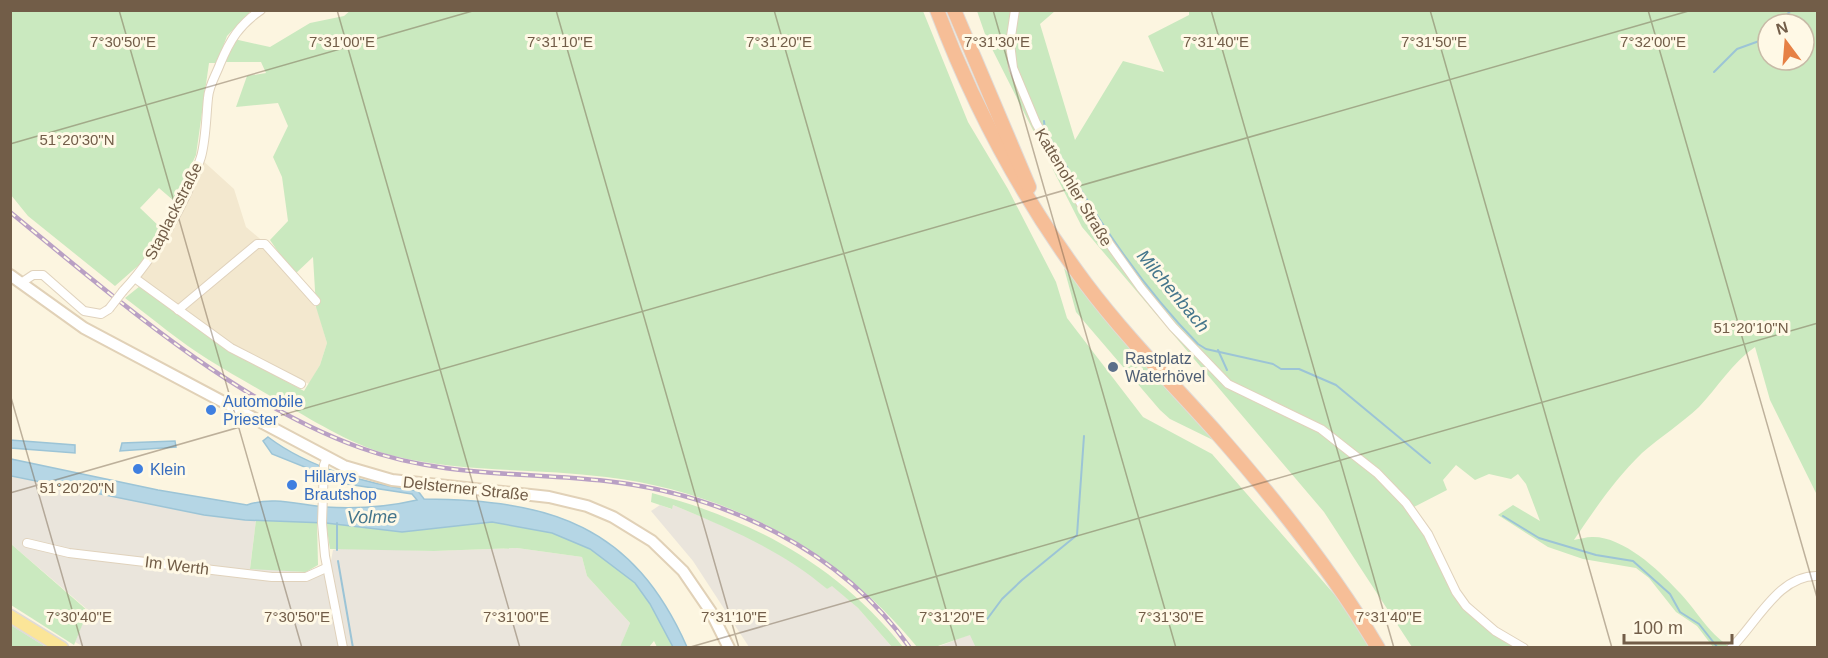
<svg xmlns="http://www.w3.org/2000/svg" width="1828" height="658" viewBox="0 0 1828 658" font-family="Helvetica,sans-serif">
	<rect width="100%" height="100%" fill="#fcf5e0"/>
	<path fill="#f3e8cf" d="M201 159 234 189 246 227 265 243 317 308 327 343 320 365 309 384 233 345 140 279 153 258Z"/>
	<g fill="#eae5dc">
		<path d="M11 476 204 515 256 520 250 568 306 572 331 561 333 550 348 548 434 551 517 548 582 557 587 576 630 623 620 648 84 647 75 642 88 610 11 544Z"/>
		<path d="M660 505 671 509 673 505 750 537 808 572 827 589 832 585 858 608 892 647H749L693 561 651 511Z"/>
		<path d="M971 634 976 647 935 648Z"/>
	</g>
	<g fill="#cae9bf" fill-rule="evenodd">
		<path d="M351 10 923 11 968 122 1008 189 1056 282 1067 318 1143 417 1212 454 1347 609 1371 647 976 648 970 635 935 647H917C838 551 730 492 606 477 536 468 464 473 394 456 354 446 319 424 284 404 259 389 233 375 209 360 180 342 153 319 125 298L140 286 221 346 304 391 320 365 327 343 316 307 313 257 294 275 270 240 288 221 282 177 273 157 288 126 278 103 236 107 247 76 266 73 261 62H224L234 39 270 47 310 23 344 16Z"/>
		<path d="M10 11H251L227 36 217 63H209L196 155 174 201 159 188 140 208 163 230 148 257 115 286 28 216 11 195Z"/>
		<path d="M977 11H1055L1040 24 1075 140 1123 61 1164 72 1148 36 1189 15V11H1817V495L1770 400 1755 347C1733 362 1717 388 1699 407 1681 424 1660 437 1642 453 1615 479 1595 509 1574 540 1580 539 1586 537 1592 537 1622 536 1658 569 1677 590 1696 609 1707 632 1730 647H1713L1697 626 1676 612 1649 578 1636 568 1583 559 1548 547 1498 515 1513 505 1540 521 1526 484 1518 474 1511 479 1489 474 1475 480 1456 465 1443 480 1447 490 1410 509 1449 579 1480 619 1524 647H1412L1324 512 1082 227 986 37ZM1768 24H1804V60H1768Z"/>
		<path d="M1064 268 1167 390 1215 441 1170 419 1160 410 1076 312Z"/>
		<path d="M652 493C753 520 836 564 903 647H892L858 608 832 586 827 589C781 550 728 528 673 505L672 509 651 502Z"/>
		<path d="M256 520 317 522 318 565 306 572 250 569Z"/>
		<path d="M491 522C543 526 601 543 636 584 651 603 662 626 673 647H657L654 641 649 647H620L630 623 587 576 582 557 517 548 434 551 330 549 326 523 402 532Z"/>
		<path d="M11 544 88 611 74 645 11 605Z"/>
		<path d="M10 625H11L46 647H11Z"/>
	</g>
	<g fill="#b5d6e5" stroke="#9cc4d6" stroke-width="1.5">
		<path d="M268 437C309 468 367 484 418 491L424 499C551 500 633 525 687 647H673L650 604 635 583 590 549 552 533 492 522 402 532 326 523 245 520 204 515 11 476V459L158 490 247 505C272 496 300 505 325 507 355 509 387 507 417 500L412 494 347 484 272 454 263 441Z"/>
		<path d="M10 440 75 445V453L11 448Z"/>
		<path d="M175 441 176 447 120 451 122 443Z"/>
	</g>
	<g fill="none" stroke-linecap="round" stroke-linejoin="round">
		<g stroke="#9cc4d6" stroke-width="2">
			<path d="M1779 24 1791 10"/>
			<path d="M1714 72 1737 49 1762 40 1768 30"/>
			<path d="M1044 121 1045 130C1089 206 1136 281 1198 344L1206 349 1273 364 1281 369H1299L1336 385 1430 463"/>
			<path d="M1218 350 1227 370"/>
			<path d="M1503 516 1539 538 1596 555 1633 561 1670 594 1680 612 1699 624 1718 648"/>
			<path d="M337 523V550"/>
			<path d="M338 561 353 648"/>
			<path d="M985 622 1002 599 1022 580 1077 535 1084 436"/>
		</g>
		<defs>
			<g id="street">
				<path d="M1015 10 1010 43 1013 68 1036 123 1081 204 1141 288 1173 327 1228 384 1321 429 1377 473 1406 503 1428 534 1456 592 1466 606 1495 631 1524 648"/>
				<path d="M136 279 231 348 301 384"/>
				<path d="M21 283 33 275H43L84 311 101 314 109 309"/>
				<path d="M123 291C155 257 187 202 201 157 206 139 206 117 208 98 209 85 216 75 220 64 230 40 239 25 261 10"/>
				<path d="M178 310 257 244H265L316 301"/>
				<path d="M327 457 324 465 322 523 325 556 343 648"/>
				<path d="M27 543 69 553 272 577H306L326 568"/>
				<path d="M1731 648C1756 624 1779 574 1818 576"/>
			</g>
			<path id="secondary" d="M10 275 84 328 344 466 392 480 549 497 587 506 613 517 652 541 683 571 711 612 729 648"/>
			<path id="primary" d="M10 616 62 648"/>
			<g id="highway">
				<path d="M937 10C974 108 1024 201 1086 284 1125 336 1171 382 1215 431 1275 499 1331 569 1378 648"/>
				<path d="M954 10 1029 187"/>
			</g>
		</defs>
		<use href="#street" stroke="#e0d2bc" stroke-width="10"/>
		<use href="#secondary" stroke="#e1d1b7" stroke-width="14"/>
		<use href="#primary" stroke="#e0dbd7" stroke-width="15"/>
		<use href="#highway" stroke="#e0dbd7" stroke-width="16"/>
		<use href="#street" stroke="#fff" stroke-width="8"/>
		<use href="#secondary" stroke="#fff" stroke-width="10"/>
		<use href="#primary" stroke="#fbe598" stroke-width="12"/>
		<use href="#highway" stroke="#f6be97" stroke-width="14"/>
		<defs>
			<path id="rail" d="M10 212C114 297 233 402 361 448 440 477 523 472 606 481 722 494 841 549 910 648"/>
		</defs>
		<use href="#rail" stroke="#b9a0c4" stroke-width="4.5"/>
		<use href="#rail" stroke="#fff9e6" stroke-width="2" stroke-dasharray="7" stroke-linecap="butt"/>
		<defs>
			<path id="street-bridge" d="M109 309 123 291"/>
		</defs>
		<use href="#street-bridge" stroke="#e0d2bc" stroke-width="10" stroke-linecap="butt"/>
		<use href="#street-bridge" stroke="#fff" stroke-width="8"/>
	</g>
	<path fill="none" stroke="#725d48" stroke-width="1.5" stroke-opacity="0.45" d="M119 10 302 648M337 10 520 648M556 10 739 648M774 10 957 648M993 10 1176 648M1211 10 1394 648M1430 10 1612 648M1648 10 1818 601M10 144 476 10M10 394 83 648M10 493 1692 10M687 648 1818 323"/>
	<circle fill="#5c6f8a" stroke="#fff9e6" stroke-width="2" cx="1113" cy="367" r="6"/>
	<g fill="#3f7fe0" stroke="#fff9e6" stroke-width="2">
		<circle cx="211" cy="410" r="6"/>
		<circle cx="138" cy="469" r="6"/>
		<circle cx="292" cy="485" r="6"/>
	</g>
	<g text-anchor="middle" stroke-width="6" stroke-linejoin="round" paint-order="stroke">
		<g font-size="16" fill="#725d48" stroke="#fff9e6">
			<text transform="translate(1074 187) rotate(59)" y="6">Kattenohler Straße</text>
			<text transform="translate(173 211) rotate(-63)" y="6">Staplackstraße</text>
			<text transform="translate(466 488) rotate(6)" y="6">Delsterner Straße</text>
			<text transform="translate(177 565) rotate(7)" y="6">Im Werth</text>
		</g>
		<g font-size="16" fill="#4e5e75" stroke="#fff9e6" text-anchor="start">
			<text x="1125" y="364">Rastplatz<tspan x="1125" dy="18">Waterhövel</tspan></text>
		</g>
		<g font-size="16" fill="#366cbe" stroke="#fff9e6" text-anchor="start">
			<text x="223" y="407">Automobile<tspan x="223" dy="18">Priester</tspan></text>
			<text x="150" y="475">Klein</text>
			<text x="304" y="482">Hillarys<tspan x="304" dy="18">Brautshop</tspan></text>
		</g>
		<g font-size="18" font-style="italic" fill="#45768c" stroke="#fff9e6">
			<text transform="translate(1173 291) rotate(50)" y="6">Milchenbach</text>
			<text transform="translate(372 517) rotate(-1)" y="6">Volme</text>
		</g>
	</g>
	<g font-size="15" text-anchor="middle" fill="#725d48" stroke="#fff9e6" stroke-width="6" stroke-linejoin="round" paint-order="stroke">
		<text x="123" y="47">7°30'50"E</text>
		<text x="342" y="47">7°31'00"E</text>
		<text x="560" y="47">7°31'10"E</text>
		<text x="779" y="47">7°31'20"E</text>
		<text x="997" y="47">7°31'30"E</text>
		<text x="1216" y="47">7°31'40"E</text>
		<text x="1434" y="47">7°31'50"E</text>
		<text x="1653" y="47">7°32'00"E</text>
		<text x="77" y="145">51°20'30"N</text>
		<text x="1751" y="333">51°20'10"N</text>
		<text x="77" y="493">51°20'20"N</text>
		<text x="297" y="622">7°30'50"E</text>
		<text x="516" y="622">7°31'00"E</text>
		<text x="734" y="622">7°31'10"E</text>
		<text x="952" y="622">7°31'20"E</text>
		<text x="1389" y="622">7°31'40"E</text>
		<text x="79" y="622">7°30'40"E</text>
		<text x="1171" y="622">7°31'30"E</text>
	</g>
	<rect width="1828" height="658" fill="none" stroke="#725d48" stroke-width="24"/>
	<g transform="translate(1786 42) rotate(344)"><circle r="28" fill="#fff9e6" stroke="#c7bba7" stroke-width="1.5"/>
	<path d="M0-4.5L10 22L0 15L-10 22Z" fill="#e68145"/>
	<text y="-9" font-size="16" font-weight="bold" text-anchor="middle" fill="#725d48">N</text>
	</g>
	<path d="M1624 634v9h108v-9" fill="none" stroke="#725d48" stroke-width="3"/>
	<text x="1633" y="634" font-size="18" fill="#725d48" stroke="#fff9e6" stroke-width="4.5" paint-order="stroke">100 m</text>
</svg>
